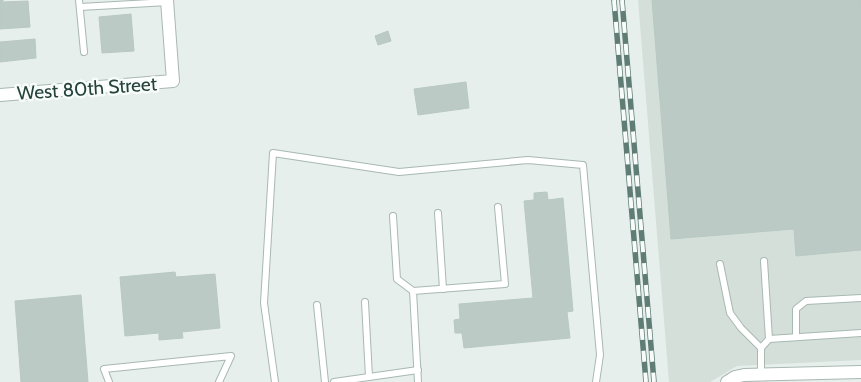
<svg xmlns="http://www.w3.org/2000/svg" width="861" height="382" viewBox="0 0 861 382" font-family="Cabin,sans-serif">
	<rect width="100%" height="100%" fill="#e6efeb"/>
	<path fill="#d4dfda" d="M638 0H861V360L737 366 710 382H669Z"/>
	<g fill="#bbcac4" stroke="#b8c9c2">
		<path d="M0 0H3V2L28 1 30 27 0 29Z"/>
		<path d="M652 0H861V250L796 256 794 229 671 239Z"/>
		<path d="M131 14 134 51 102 53 99 17Z"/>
		<path d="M388 31 391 41 378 45 375 36Z"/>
		<path d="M35 39 36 58 0 62V42Z"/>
		<path d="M466 82 469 108 418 115 414 89Z"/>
		<path d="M547 192 548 200 563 198 573 311 567 312 570 338 464 348 462 333H455L454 320 460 319 459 304 533 298 524 201 534 200V193Z"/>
		<path d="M175 272 176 277 215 274 220 328 182 332 183 338 159 340V333L125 336 120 277Z"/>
		<path d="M81 295 88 382H21L15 301Z"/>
	</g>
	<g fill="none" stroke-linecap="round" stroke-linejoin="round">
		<defs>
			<g id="service">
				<path d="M79 0 84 52"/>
				<path d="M80 7 168 2"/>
				<path d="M438 213 443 289"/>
				<path d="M393 216 397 279 413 291"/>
				<path d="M720 264 730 313 741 328 761 348"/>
				<path d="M365 302 369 377"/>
				<path d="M317 305 325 382"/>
				<path d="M796 337V309L806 301 861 298"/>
				<path d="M769 339 861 333"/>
				<path d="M761 374V348L769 339 764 261"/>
				<path d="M109 382 104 369 231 356 219 382"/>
				<path d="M275 382 264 303 273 153 399 172 528 160 583 165 600 355 596 382"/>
				<path d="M334 382 418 370"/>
				<path d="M418 382 413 291 505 284 498 207"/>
			</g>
			<g id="minor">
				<path d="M0 95 173 81 167 0"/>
				<path d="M727 382 735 377 744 375 861 372"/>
			</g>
		</defs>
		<use href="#service" stroke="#a8b8b2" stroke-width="8"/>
		<use href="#minor" stroke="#a8b8b2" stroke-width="14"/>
		<use href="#service" stroke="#fff" stroke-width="6"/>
		<use href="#minor" stroke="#fff" stroke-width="12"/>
		<defs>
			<g id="rail">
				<path d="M614 0 646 382"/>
				<path d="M622 0 654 382"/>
			</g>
		</defs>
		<use href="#rail" stroke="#5f7d75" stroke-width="5.5"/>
		<use href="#rail" stroke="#f7fbf9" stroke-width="4" stroke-dasharray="11" stroke-linecap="butt"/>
	</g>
	<g text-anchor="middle" stroke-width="5" stroke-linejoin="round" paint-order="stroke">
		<g font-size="19" fill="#24423a" stroke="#f7fbf9">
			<text transform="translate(87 88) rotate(-4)" y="7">West 80th Street</text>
		</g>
	</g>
</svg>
